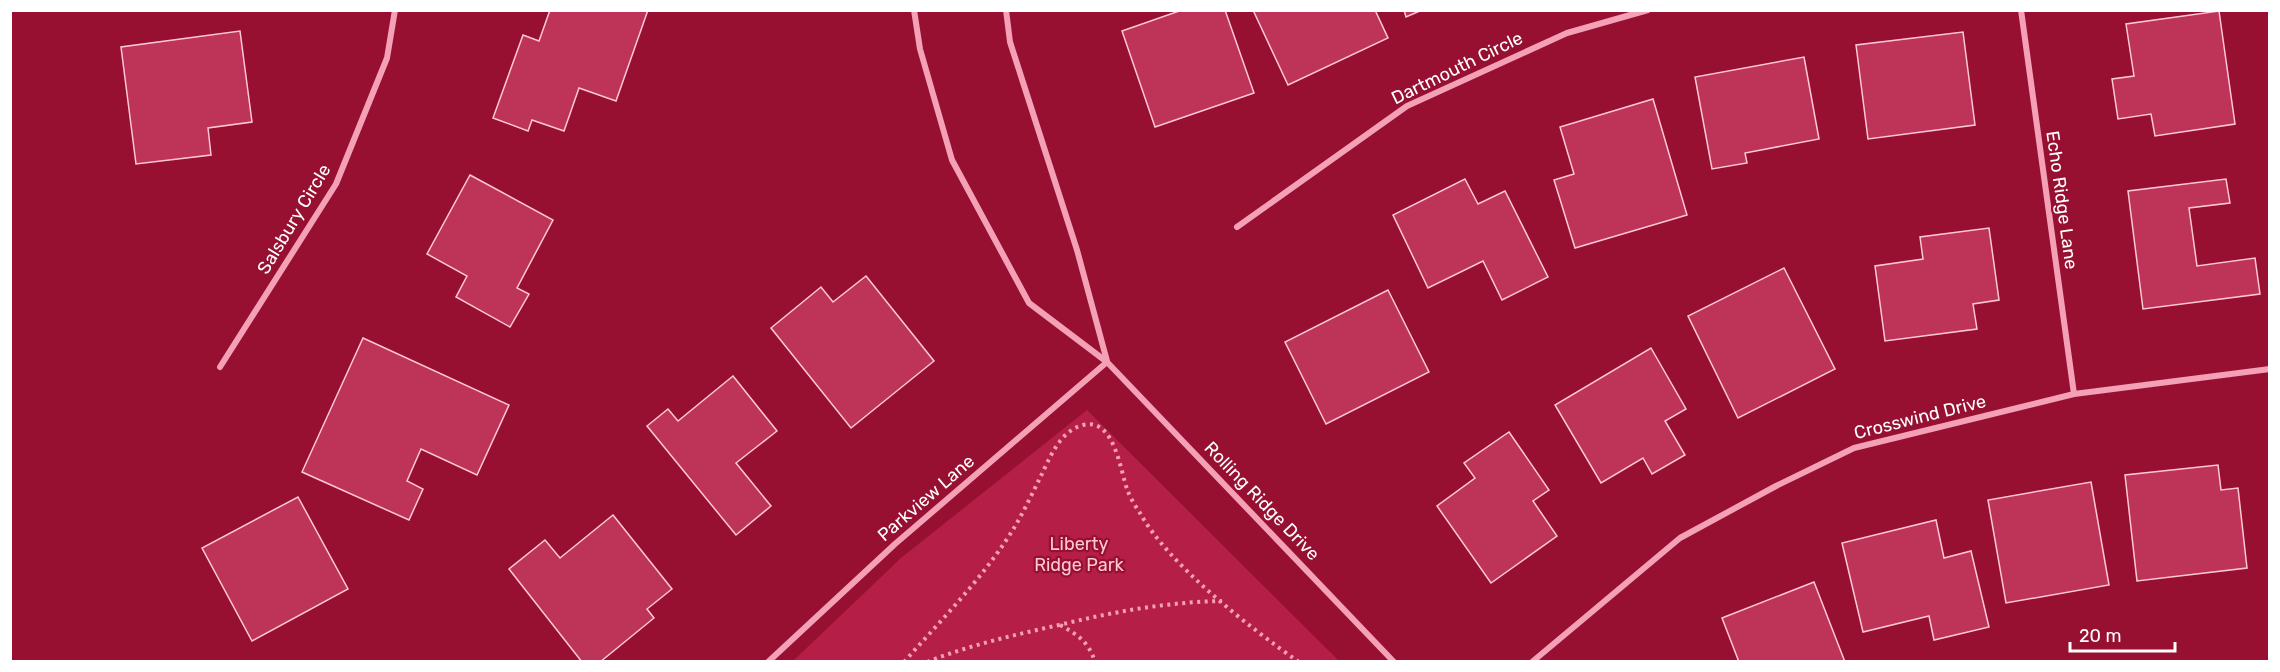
<svg xmlns="http://www.w3.org/2000/svg" width="2280" height="672" viewBox="0 0 2280 672" font-family="Rubik,sans-serif">
	<rect width="100%" height="100%" fill="#971032"/>
	<path fill="#b51e46" d="M1087 410 1339 661H793L901 558Z"/>
	<g fill="#be3458" stroke="#fec8d6" stroke-width="1.5">
		<path d="M550 10H648L616 101 579 88 564 131 532 120 528 131 493 118 523 35 539 41Z"/>
		<path d="M1182 10H1225L1254 93 1155 127 1122 31Z"/>
		<path d="M1253 10H1375L1388 38 1288 85Z"/>
		<path d="M1404 10H1422L1406 17Z"/>
		<path d="M2219 11 2235 124 2155 136 2151 114 2118 119 2112 79 2134 76 2126 24Z"/>
		<path d="M240 31 252 122 208 128 211 155 136 164 121 47Z"/>
		<path d="M1963 32 1975 125 1868 139 1856 45Z"/>
		<path d="M1804 57 1819 139 1745 153 1747 163 1712 169 1695 77Z"/>
		<path d="M1653 99 1687 215 1575 248 1554 180 1574 174 1560 127Z"/>
		<path d="M470 175 553 220 517 288 529 294 510 327 456 297 467 276 427 254Z"/>
		<path d="M1465 179 1478 204 1505 191 1548 277 1502 300 1483 261 1428 288 1393 215Z"/>
		<path d="M2226 179 2230 203 2189 208 2197 266 2255 258 2260 294 2143 309 2128 191Z"/>
		<path d="M1989 228 1999 300 1973 304 1977 329 1885 341 1875 266 1923 259 1920 237Z"/>
		<path d="M1784 268 1835 369 1738 418 1688 316Z"/>
		<path d="M866 276 934 361 851 428 771 328 821 287 833 302Z"/>
		<path d="M1388 290 1429 372 1326 424 1285 342Z"/>
		<path d="M363 338 509 405 477 475 421 449 407 481 423 489 409 520 302 472Z"/>
		<path d="M1651 348 1686 409 1665 421 1685 455 1652 474 1643 458 1601 483 1555 405Z"/>
		<path d="M733 376 777 431 736 463 771 506 736 535 647 426 668 409 678 421Z"/>
		<path d="M1509 432 1549 490 1533 501 1557 536 1491 583 1437 506 1475 478 1464 463Z"/>
		<path d="M2218 465 2221 490 2238 488 2247 568 2137 581 2125 475Z"/>
		<path d="M2091 482 2109 585 2006 603 1988 500Z"/>
		<path d="M298 497 348 589 252 641 202 548Z"/>
		<path d="M613 515 672 589 647 609 654 618 600 662H582L509 569 545 540 560 558Z"/>
		<path d="M1936 520 1944 558 1971 551 1989 627 1934 640 1929 616 1863 632 1842 543Z"/>
		<path d="M1814 582 1845 662H1739L1722 618Z"/>
	</g>
	<g fill="none" stroke-linecap="round" stroke-linejoin="round">
		<g stroke="#f4a0b6" stroke-width="4" stroke-dasharray="3 4.5" stroke-linecap="butt">
			<path d="M1060 625C1077 634 1089 642 1095 662"/>
			<path d="M904 662C942 619 984 577 1014 528 1023 513 1031 496 1039 480 1049 460 1059 431 1083 425 1114 417 1120 469 1127 489 1130 497 1135 506 1140 513 1168 564 1250 628 1299 662"/>
			<path d="M927 662C970 645 1014 635 1059 625 1113 612 1166 602 1222 601"/>
		</g>
		<g stroke="#f4a0b6" stroke-width="6">
			<path d="M914 10 920 49 952 160 1029 303 1107 362 1394 662"/>
			<path d="M1006 10 1010 42 1077 250 1107 361"/>
			<path d="M2021 10 2074 394"/>
			<path d="M1237 227 1407 106 1567 33 1648 10"/>
			<path d="M220 367 336 184 387 58 395 10"/>
			<path d="M768 662 895 544 1107 362"/>
			<path d="M1532 662 1680 538 1776 486 1854 448 2074 394 2270 369"/>
		</g>
	</g>
	<g text-anchor="middle" stroke-width="4.5" stroke-linejoin="round" paint-order="stroke">
		<g font-size="18" fill="#fff" stroke="#971032">
			<text transform="translate(1457 68) rotate(-26)" y="6">Dartmouth Circle</text>
			<text transform="translate(2062 200) rotate(82)" y="6">Echo Ridge Lane</text>
			<text transform="translate(294 219) rotate(-59)" y="6">Salsbury Circle</text>
			<text transform="translate(1920 417) rotate(-14)" y="6">Crosswind Drive</text>
			<text transform="translate(926 498) rotate(-41)" y="6">Parkview Lane</text>
			<text transform="translate(1262 501) rotate(46)" y="6">Rolling Ridge Drive</text>
		</g>
		<g font-size="18" fill="#fec8d6" stroke="#971032">
			<text x="1079" y="550">Liberty<tspan x="1079" dy="21">Ridge Park</tspan></text>
		</g>
	</g>
	<rect width="2280" height="672" fill="none" stroke="#ffffff" stroke-width="24"/>
	<path d="M2070 642v9h105v-9" fill="none" stroke="#ffffff" stroke-width="3"/>
	<text x="2079" y="642" font-size="18" fill="#ffffff" stroke="#971032" stroke-width="4.5" paint-order="stroke">20 m</text>
</svg>
